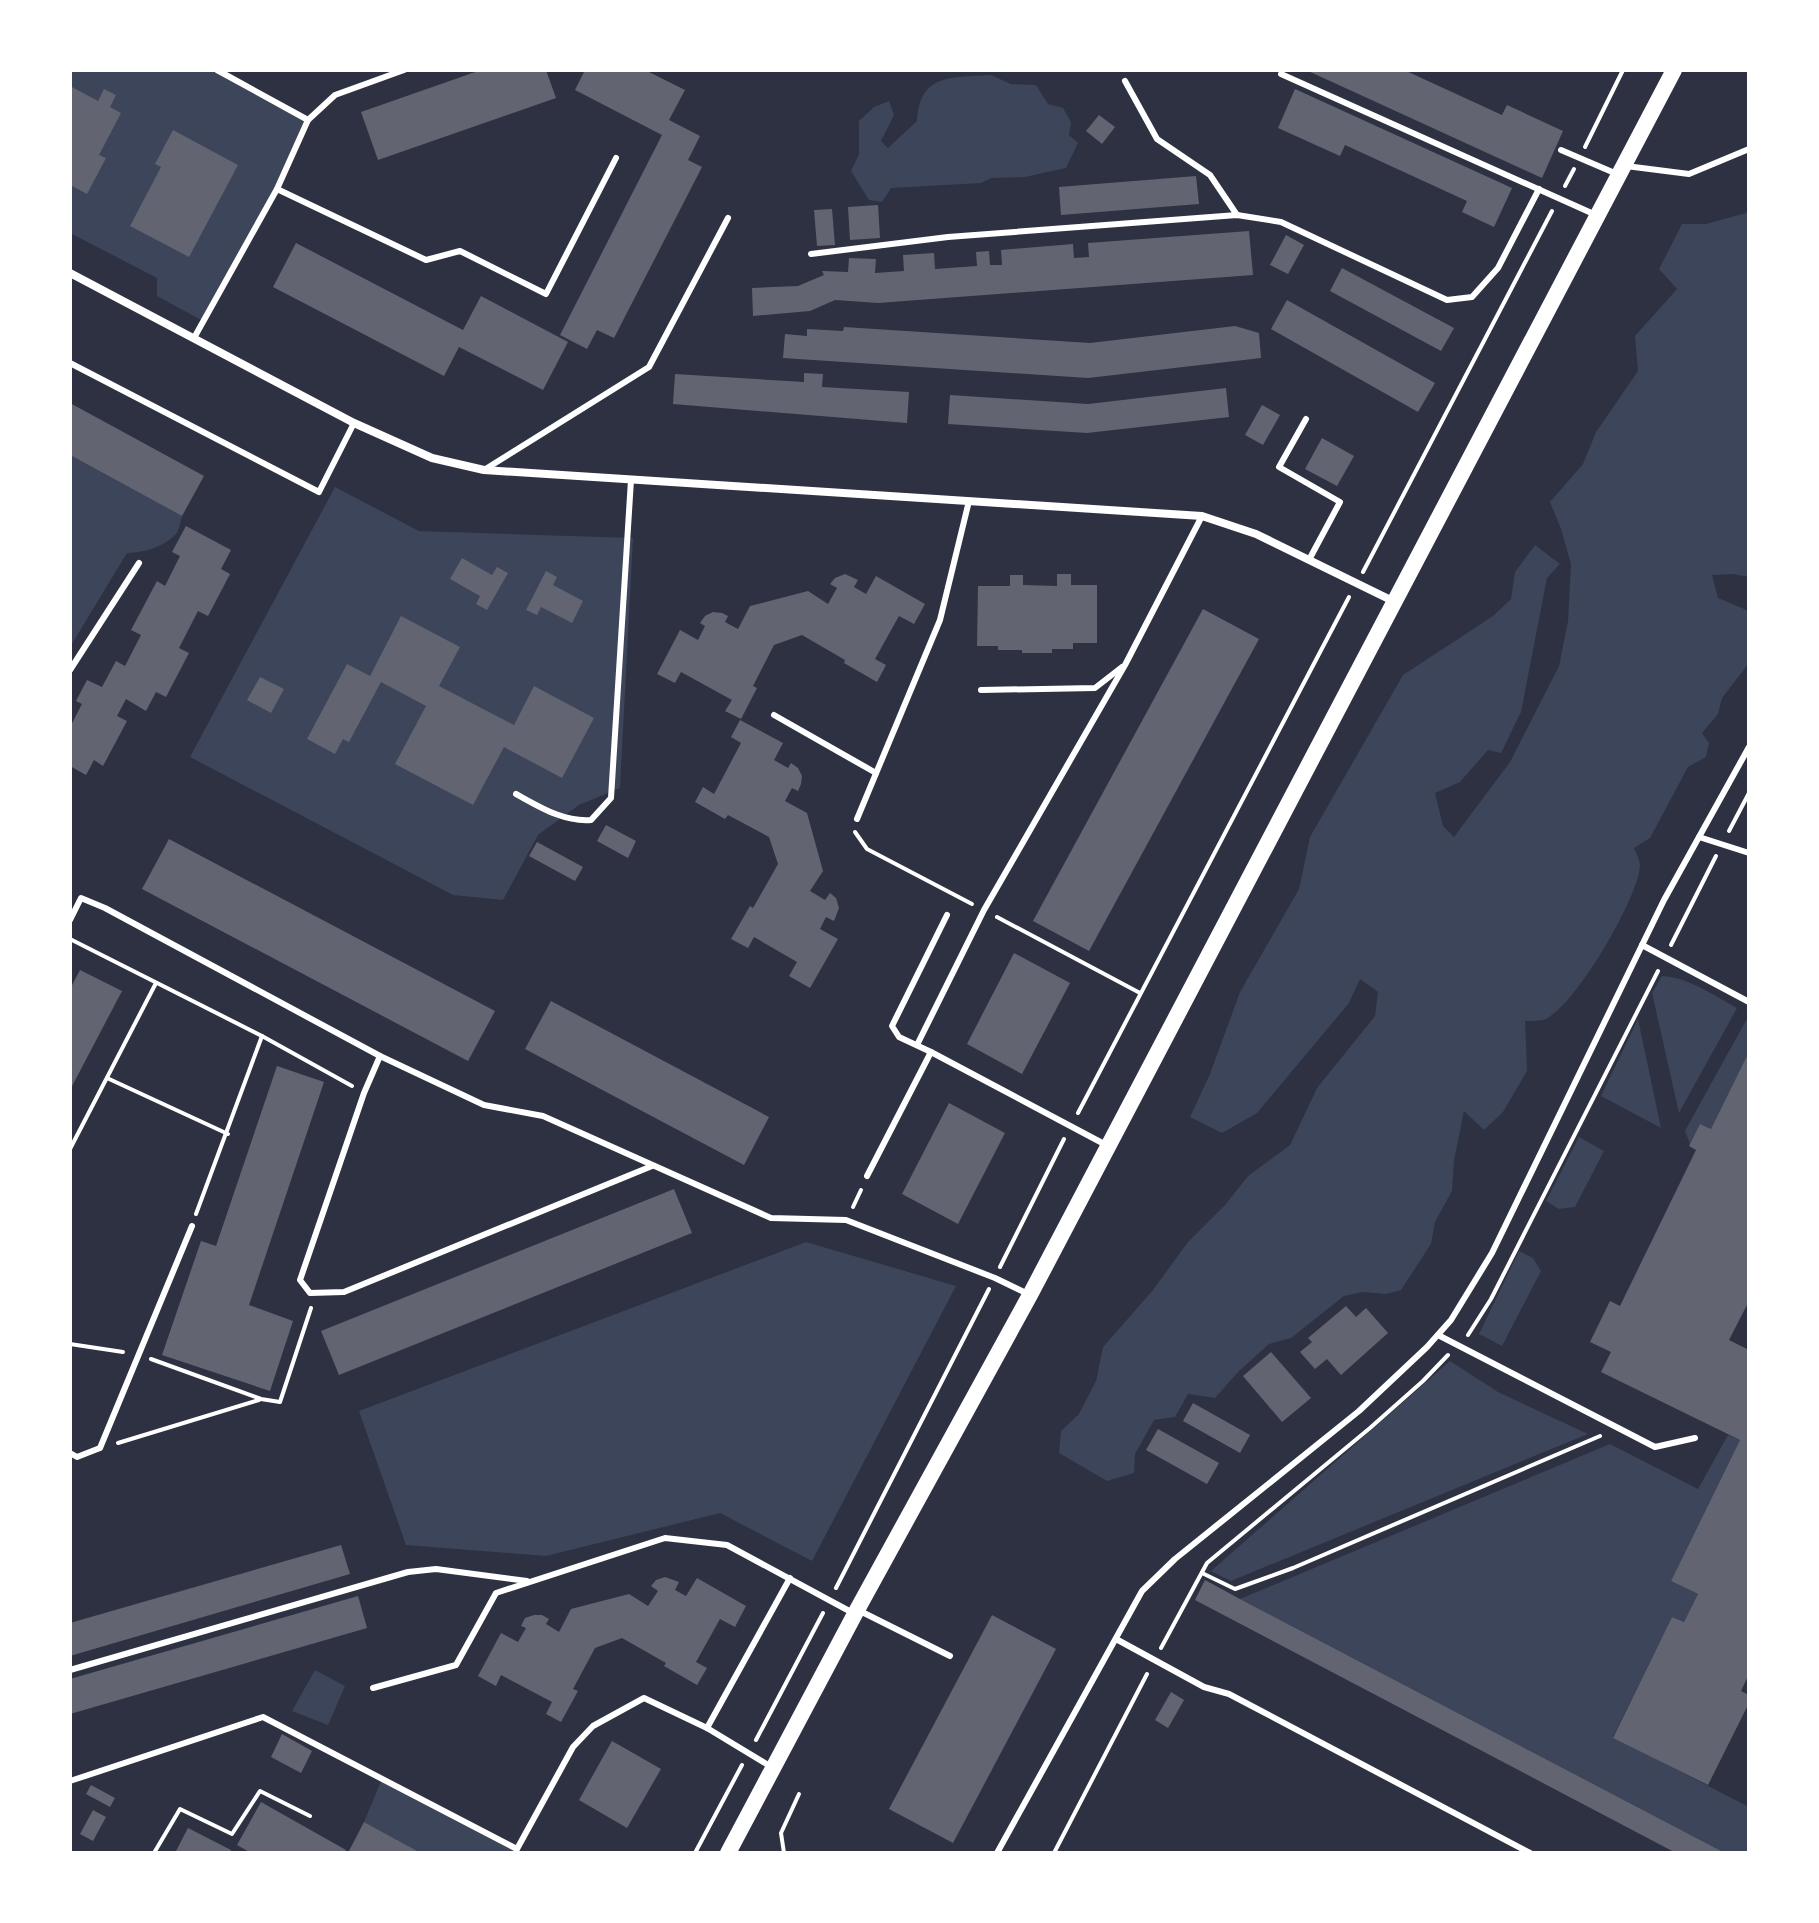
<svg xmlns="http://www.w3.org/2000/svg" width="1819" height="1923" viewBox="0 0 1819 1923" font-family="'Source Sans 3',sans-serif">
	<rect width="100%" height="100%" fill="#2d3142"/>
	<g fill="#3c4559">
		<path d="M70 70H217L308 120 277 189 201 320 157 296V278L70 233Z"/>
		<path d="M991 75 1011 84 1036 85 1048 104 1063 108 1071 122 1069 135 1078 143 1066 168 1025 177 991 178 981 183 891 188 882 202 869 200 851 171 859 154V121L874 107 889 101 894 115 881 141 888 148 917 121C920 72 952 78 991 75Z"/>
		<path d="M1749 209V577L1733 574 1712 575 1718 598 1749 611V663L1722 698 1718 714 1702 733 1709 743 1706 757 1688 767 1650 838 1634 848C1636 853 1640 860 1640 865 1640 896 1572 1012 1543 1020 1538 1021 1530 1021 1525 1021L1527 1071 1503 1112 1484 1130 1464 1111 1454 1161 1452 1191 1435 1222 1431 1244 1401 1290 1386 1294 1362 1292 1344 1296 1291 1338 1269 1344 1239 1371 1215 1398 1188 1394 1175 1417 1154 1420 1135 1454 1134 1473 1107 1481 1059 1453 1061 1431 1079 1414 1096 1381 1103 1347 1153 1290 1188 1242 1225 1205 1248 1176 1290 1145 1317 1088 1375 1016 1378 992 1360 979 1349 1003 1257 1113 1222 1133 1190 1117 1210 1074 1240 992 1299 889 1310 837 1403 675 1493 616 1511 599 1515 572 1535 545 1560 564 1547 578 1521 712 1501 753 1488 750 1460 782 1435 793 1443 826 1454 837 1510 762 1559 666 1568 621 1571 564 1561 529 1550 502 1583 464 1596 432 1638 371 1635 336 1677 289 1659 269 1682 224H1706L1746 213Z"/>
		<path d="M70 455 182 516C180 522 180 529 176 534 164 547 143 553 127 553L70 647Z"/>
		<path d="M335 487 419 531 633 538 620 788 579 805 538 835 503 900 453 895 190 757Z"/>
		<path d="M1662 976C1688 977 1713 995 1737 1008L1679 1113 1652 993Z"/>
		<path d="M1749 1015V1054L1711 1129 1700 1124 1690 1144 1685 1131Z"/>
		<path d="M1638 1019 1661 1128 1601 1096Z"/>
		<path d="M1579 1137 1604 1151 1575 1207 1559 1209 1546 1201Z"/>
		<path d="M806 1242 956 1286 812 1561 720 1513 546 1556 406 1545 359 1411Z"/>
		<path d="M1519 1251 1533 1258 1541 1271 1502 1346 1479 1334Z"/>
		<path d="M1450 1361 1498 1392 1588 1434 1231 1581 1211 1571Z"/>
		<path d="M1728 1435 1740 1440 1671 1581 1698 1594 1684 1622 1672 1617 1613 1737 1749 1807V1853H1725L1240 1599 1610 1444 1698 1489Z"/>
		<path d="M315 1670 345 1686 328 1725 292 1711Z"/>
		<path d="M382 1779 524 1853H421L364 1822Z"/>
	</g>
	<g fill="#626471">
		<path d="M481 70H546L556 98 378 160 361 112Z"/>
		<path d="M585 70H645L685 90 669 120 700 136 688 160 702 167 614 338 597 330 587 349 560 335 662 135 575 90Z"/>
		<path d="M1306 70H1404L1502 115 1507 105 1563 131 1542 178Z"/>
		<path d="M70 86 98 101 104 89 116 95 110 107 121 113 99 155 106 158 87 194 70 185Z"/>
		<path d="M1295 89 1512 188 1494 227 1462 212 1467 201 1345 145 1340 156 1278 128Z"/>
		<path d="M1099 115 1115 127 1102 144 1086 131Z"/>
		<path d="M173 130 238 165 189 257 130 226 161 167 155 164Z"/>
		<path d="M1196 176 1199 204 1061 215 1059 187Z"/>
		<path d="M878 205 880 238 850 240 848 207Z"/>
		<path d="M832 209 835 245 817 246 814 210Z"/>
		<path d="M1249 231 1253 275 878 303 835 300 810 311 753 316 752 288 798 286 824 275 822 271 848 272 849 258 876 259 875 273 904 271 903 255 934 253 935 269 977 266 976 252 989 251 990 265H1002L1001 250 1073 244 1074 258 1089 257 1088 243Z"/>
		<path d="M1286 235 1304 245 1288 274 1270 265Z"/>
		<path d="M296 243 463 330 481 296 568 342 543 390 459 347 444 376 273 287Z"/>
		<path d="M1342 268 1454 328 1441 351 1330 291Z"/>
		<path d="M1287 300 1435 383 1418 412 1271 329Z"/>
		<path d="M1235 326 1259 333 1261 358 1088 378 783 358 785 334 807 336V329L843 331 844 327 1090 343Z"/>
		<path d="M804 373 823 374 822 387 909 392 907 423 673 404 675 374 804 382Z"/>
		<path d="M1226 388 1229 417 1087 433 948 424 950 395 1088 404Z"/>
		<path d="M70 403 204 476 182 516 70 455Z"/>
		<path d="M1262 405 1280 415 1263 445 1245 435Z"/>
		<path d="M1322 438 1354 456 1337 486 1305 469Z"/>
		<path d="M186 526 231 550 221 569 230 574 208 616 198 611 179 648 189 653 166 697 156 692 146 711 126 699 117 716 127 721 103 766 94 760 86 775 70 766V727L82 704 76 701 87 680 102 687 116 661 125 666 141 635 131 630 157 581 165 586 180 556 172 552Z"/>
		<path d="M462 558 492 575 497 567 508 573 487 610 476 604 480 596 450 579Z"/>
		<path d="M546 571 557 577 553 585 583 601 572 623 541 607 537 615 526 610Z"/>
		<path d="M845 574 858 580 854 587 866 594 876 576 925 604 914 624 899 616 875 659 886 665 877 682 844 663 845 660 802 635 774 645 753 686 757 688 741 719 725 711 732 700 681 672 675 683 657 674 680 630 698 640 705 626 700 623 705 616 713 612 722 613 728 616 725 622 738 629 750 606 808 591 828 604 837 588 830 584 835 578Z"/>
		<path d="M1057 574H1071V585H1097V643H1073V649H1052V653H1022V650H998V646H977L978 586H1010V575H1023V585L1057 586Z"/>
		<path d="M1203 609 1259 639 1089 951 1033 921Z"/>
		<path d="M401 616 460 647 439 686 514 725 534 686 594 718 562 778 504 747 473 805 395 764 426 706 381 682 349 742 343 739 335 754 307 739 347 664 370 676Z"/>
		<path d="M260 677 284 689 271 713 247 700Z"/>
		<path d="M740 720 783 743 774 760 788 768 791 763 798 768 802 776 801 784 798 791 792 788 785 801 807 813 823 871 810 891 825 900 830 893 836 898 839 908 834 921 826 917 820 929 838 939 810 988 789 976 797 962 754 937 748 948 731 939 750 906 753 908 778 864 769 837 728 815 725 819 695 802 703 787 714 794 741 743 731 737Z"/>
		<path d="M606 825 636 841 628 858 597 841Z"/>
		<path d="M169 839 495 1011 468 1061 142 889Z"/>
		<path d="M537 842 583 867 575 881 529 856Z"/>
		<path d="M1014 953 1070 983 1022 1074 967 1044Z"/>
		<path d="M80 970 122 991 70 1090V989Z"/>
		<path d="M551 1001 769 1117 744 1165 525 1049Z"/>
		<path d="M1749 1052V1301L1729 1340 1749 1350V1674L1741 1691 1749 1695V1703L1708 1785 1613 1738 1672 1617 1684 1622 1698 1594 1671 1581 1740 1440 1601 1372 1611 1352 1590 1342 1610 1301 1620 1306 1696 1150 1689 1146 1700 1124 1711 1129Z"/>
		<path d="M277 1066 324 1082 249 1305 293 1321 270 1391 162 1355 201 1241 216 1246Z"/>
		<path d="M949 1103 1005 1133 958 1224 902 1194Z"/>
		<path d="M674 1189 692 1233 339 1375 321 1331Z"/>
		<path d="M1346 1306 1356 1317 1366 1308 1388 1333 1341 1375 1327 1359 1315 1369 1300 1352 1312 1342 1308 1338Z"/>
		<path d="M1271 1352 1311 1398 1282 1422 1243 1376Z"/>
		<path d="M1193 1403 1250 1435 1240 1453 1183 1421Z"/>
		<path d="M1158 1429 1219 1463 1207 1484 1146 1450Z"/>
		<path d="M341 1545 350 1574 70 1656V1623Z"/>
		<path d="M665 1577 679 1582 675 1590 686 1596 697 1578 746 1606 735 1627 720 1619 696 1662 707 1668 697 1685 664 1666 666 1663 622 1638 595 1648 573 1689 578 1691 561 1722 546 1714 552 1702 501 1675 496 1686 478 1676 501 1633 518 1642 526 1628 521 1626 525 1618 534 1615H542L549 1619 546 1624 559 1632 571 1609 629 1594 648 1606 658 1591 651 1586 656 1580Z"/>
		<path d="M1205 1580 1240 1599 1725 1853H1676L1195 1600Z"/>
		<path d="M358 1596 367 1628 70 1714V1679Z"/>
		<path d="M992 1615 1056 1649 953 1843 889 1809Z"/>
		<path d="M1171 1692 1184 1700 1168 1728 1155 1720Z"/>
		<path d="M282 1734 312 1751 301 1773 271 1757Z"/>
		<path d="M612 1741 661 1769 627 1828 579 1800Z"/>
		<path d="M91 1785 115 1798 110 1807 86 1794Z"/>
		<path d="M261 1802 346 1850 344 1853H251L237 1845Z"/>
		<path d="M93 1810 106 1817 93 1841 80 1834Z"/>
		<path d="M364 1822 421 1853H348Z"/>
		<path d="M188 1828 231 1850 230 1853H175Z"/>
	</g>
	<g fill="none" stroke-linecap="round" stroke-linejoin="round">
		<g stroke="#fff" stroke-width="4">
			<path d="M1585 147 1623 70"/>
			<path d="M1565 186 1574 169"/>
			<path d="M1363 572 1552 211"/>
			<path d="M1729 831 1749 793"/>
			<path d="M855 832 867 849 972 904"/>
			<path d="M997 917 1140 993"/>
			<path d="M70 939 262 1036 352 1086"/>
			<path d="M1671 945 1716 856"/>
			<path d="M107 1078 228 1134"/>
			<path d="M1078 1113 1349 597"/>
			<path d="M70 1149 156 983"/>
			<path d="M853 1207 861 1190"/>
			<path d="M196 1214 262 1036"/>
			<path d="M1000 1267 1064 1139"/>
			<path d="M1468 1335 1491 1299 1658 971"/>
			<path d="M70 1344 123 1352"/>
			<path d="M151 1359 261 1399 280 1402 311 1308"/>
			<path d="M118 1443 259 1400"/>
			<path d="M1202 1573 1235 1589 1293 1568 1600 1436"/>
			<path d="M836 1588 989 1289"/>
			<path d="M1161 1648 1207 1563 1370 1428 1423 1381 1448 1355"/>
			<path d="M756 1740 823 1613"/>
			<path d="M154 1853 180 1809 232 1834 260 1791 310 1816"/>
			<path d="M695 1853 742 1765"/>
			<path d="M784 1853 781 1833 799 1794"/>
			<path d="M1054 1853 1147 1674"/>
		</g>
		<g stroke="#fff" stroke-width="6">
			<path d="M1281 74 1596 215"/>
			<path d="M1125 81 1157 139 1210 175 1237 215"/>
			<path d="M308 120 335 95 404 70"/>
			<path d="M1561 150 1617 174"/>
			<path d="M1626 166 1689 174 1749 149"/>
			<path d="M277 189 426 260 460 251 546 294 616 158"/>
			<path d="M811 254 948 237 1237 215 1281 222 1447 300 1472 297 1498 268 1539 189"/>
			<path d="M194 338 277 189 308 120 217 70"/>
			<path d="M70 363 319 492 354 423"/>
			<path d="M1306 419 1279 467 1340 502 1310 558"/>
			<path d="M484 470 649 367 728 218"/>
			<path d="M70 670 139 563"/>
			<path d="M981 690 1095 688 1122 667"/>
			<path d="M774 715 876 773"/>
			<path d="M516 794C540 807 563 822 591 820L611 798 631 480"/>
			<path d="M857 819 940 620 969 501"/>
			<path d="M1699 837 1749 853"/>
			<path d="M70 920 81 898 105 908 380 1056 484 1105 543 1116 771 1218 846 1220 995 1278 1030 1295"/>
			<path d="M1642 945 1749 1002"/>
			<path d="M917 1045 984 910 1125 665 1202 516"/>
			<path d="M931 1052 1108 1146"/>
			<path d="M380 1056 364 1093 300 1280 310 1293 344 1292 652 1166"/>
			<path d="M867 1176 931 1052 899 1037 892 1026 947 915"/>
			<path d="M1438 1335 1655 1447 1695 1438"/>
			<path d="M70 1453 77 1457 100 1448 192 1226"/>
			<path d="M860 1611 950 1656"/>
			<path d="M1116 1639 1204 1687 1229 1694 1530 1853"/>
			<path d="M70 1670 408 1572 436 1569 527 1581"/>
			<path d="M373 1688 456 1665 496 1593 665 1538 727 1545 853 1613"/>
			<path d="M707 1728 790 1578"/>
			<path d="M70 1781 263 1717 517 1849 573 1747 593 1726 644 1698 707 1728 773 1768"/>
			<path d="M997 1853 1142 1591 1175 1559 1359 1411 1427 1347 1451 1320 1492 1253 1664 900 1749 747"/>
		</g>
		<path stroke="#fff" stroke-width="8" d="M70 273 354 423 432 458 484 470 1202 516 1256 534 1395 602"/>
		<path stroke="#fff" stroke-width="16" d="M728 1853 857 1610 1030 1295 1674 70"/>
	</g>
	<rect width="1819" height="1923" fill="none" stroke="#ffffff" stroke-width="144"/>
</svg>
